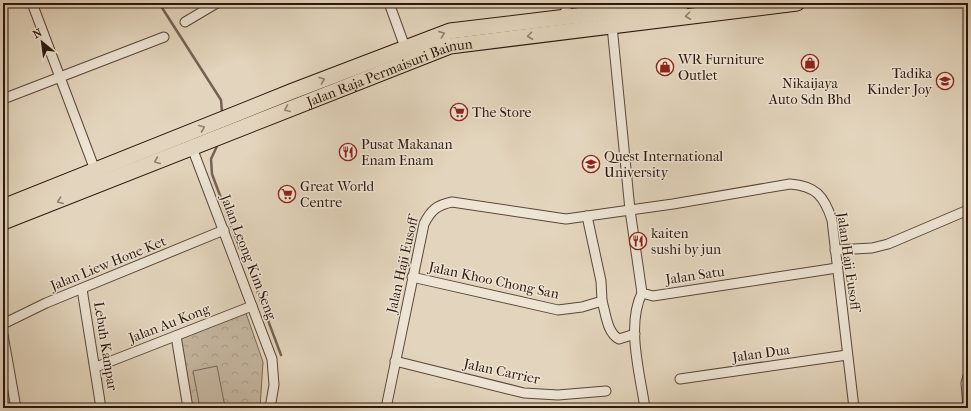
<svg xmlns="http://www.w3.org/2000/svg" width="971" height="411" viewBox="0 0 971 411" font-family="'IM FELL French Canon',serif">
	<defs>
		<pattern id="park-crowns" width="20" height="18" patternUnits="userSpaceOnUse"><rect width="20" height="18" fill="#c4b59f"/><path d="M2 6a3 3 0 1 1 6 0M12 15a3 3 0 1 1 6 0" fill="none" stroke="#a99b88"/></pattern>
	</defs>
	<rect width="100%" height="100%" fill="#e3d5bd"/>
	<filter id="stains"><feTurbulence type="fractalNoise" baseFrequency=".005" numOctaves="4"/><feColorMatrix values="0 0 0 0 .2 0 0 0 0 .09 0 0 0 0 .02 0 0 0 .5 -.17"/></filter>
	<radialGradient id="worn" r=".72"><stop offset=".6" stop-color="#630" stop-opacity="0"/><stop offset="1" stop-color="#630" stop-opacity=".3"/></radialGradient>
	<path fill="url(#park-crowns)" stroke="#786656" d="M246 313 263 362 260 408H192L180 339Z"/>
	<path fill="#c4b59f" stroke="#786656" d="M217 366 225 407 200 408 193 371Z"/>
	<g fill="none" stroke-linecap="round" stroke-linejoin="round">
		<g stroke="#756253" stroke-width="2.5">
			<path d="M159 3 221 100 222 112"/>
			<path d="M218 144 211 159 212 174 240 249"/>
			<path d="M250 272 281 355"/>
		</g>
		<defs>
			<g id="street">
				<path d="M32 3 95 170"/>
				<path d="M389 3 405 47"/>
				<path d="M565 16 567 3"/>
				<path d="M185 22 217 3"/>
				<path d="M610 22 612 26 630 210 642 293 653 296 837 268"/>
				<path d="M3 99 164 37"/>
				<path d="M191 145 272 359 274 385 270 408"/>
				<path d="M835 250 872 248 888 244 968 210"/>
				<path d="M412 277 558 310 582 307 602 301 601 281 587 216"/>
				<path d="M82 289 101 408"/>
				<path d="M642 293C626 325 640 374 645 408"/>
				<path d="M602 301C606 314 607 333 619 339L635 334"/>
				<path d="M3 324 46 303 224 230"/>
				<path d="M3 335 16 408"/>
				<path d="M176 336 188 408"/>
				<path d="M395 361 524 393 558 395 606 391"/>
				<path d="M96 367 252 306"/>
				<path d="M968 376 966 383 968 407"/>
				<path d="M680 379 847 355"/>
				<path d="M386 408 424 224C431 210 437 205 452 202L566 219 673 204 790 184C816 186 824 196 832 220L854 408"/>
			</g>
			<g id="primary">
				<path d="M3 207 293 91 450 31 682 3"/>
				<path id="s1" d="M3 222 450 46 797 3"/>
			</g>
		</defs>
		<use href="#street" stroke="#5a4639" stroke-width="11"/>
		<use href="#primary" stroke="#2c160d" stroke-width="17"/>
		<use href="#street" stroke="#ede4d4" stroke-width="9"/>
		<use href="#primary" stroke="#e3d5bd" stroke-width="15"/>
	</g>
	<defs><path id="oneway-chevron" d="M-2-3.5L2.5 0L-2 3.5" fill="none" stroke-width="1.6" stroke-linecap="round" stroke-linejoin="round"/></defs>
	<g stroke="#917f6e">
		<use href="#oneway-chevron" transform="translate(688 16) rotate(173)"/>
		<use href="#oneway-chevron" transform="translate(442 34) rotate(-20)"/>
		<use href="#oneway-chevron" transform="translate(530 36) rotate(173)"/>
		<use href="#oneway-chevron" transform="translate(322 80) rotate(-21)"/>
		<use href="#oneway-chevron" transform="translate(287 109) rotate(158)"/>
		<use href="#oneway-chevron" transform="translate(202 128) rotate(-22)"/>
		<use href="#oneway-chevron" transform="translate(157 161) rotate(157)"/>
		<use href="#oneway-chevron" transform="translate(60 201) rotate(159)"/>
	</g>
	<defs>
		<symbol id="shop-ring" viewBox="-11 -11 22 22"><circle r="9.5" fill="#ede4d4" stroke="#8f2418" stroke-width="1.5"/><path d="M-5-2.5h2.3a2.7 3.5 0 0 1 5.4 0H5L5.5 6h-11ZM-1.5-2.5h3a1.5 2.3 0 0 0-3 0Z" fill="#8f2418"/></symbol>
		<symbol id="school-ring" viewBox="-11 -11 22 22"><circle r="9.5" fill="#ede4d4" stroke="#8f2418" stroke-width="1.5"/><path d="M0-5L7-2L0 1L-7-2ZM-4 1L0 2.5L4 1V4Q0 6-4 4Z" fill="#8f2418"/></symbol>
		<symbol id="supermarket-ring" viewBox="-11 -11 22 22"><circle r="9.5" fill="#ede4d4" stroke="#8f2418" stroke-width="1.5"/><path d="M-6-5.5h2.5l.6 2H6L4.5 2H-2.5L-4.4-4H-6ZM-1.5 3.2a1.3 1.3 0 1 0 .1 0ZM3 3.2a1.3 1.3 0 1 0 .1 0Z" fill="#8f2418"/></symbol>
		<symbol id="restaurant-ring" viewBox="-11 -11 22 22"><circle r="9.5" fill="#ede4d4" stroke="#8f2418" stroke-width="1.5"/><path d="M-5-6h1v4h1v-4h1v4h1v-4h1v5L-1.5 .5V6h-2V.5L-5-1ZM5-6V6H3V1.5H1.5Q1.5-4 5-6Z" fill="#8f2418"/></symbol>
		<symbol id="university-ring" viewBox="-11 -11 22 22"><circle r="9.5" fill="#ede4d4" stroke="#8f2418" stroke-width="1.5"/><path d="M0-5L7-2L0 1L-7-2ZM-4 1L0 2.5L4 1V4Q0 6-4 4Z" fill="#8f2418"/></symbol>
	</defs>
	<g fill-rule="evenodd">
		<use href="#shop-ring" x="800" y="53" width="20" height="20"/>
		<use href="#shop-ring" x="655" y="57" width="20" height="20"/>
		<use href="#school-ring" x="935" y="71" width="20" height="20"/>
		<use href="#supermarket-ring" x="449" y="102" width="20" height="20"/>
		<use href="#restaurant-ring" x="338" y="142" width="20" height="20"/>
		<use href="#university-ring" x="581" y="154" width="20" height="20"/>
		<use href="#supermarket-ring" x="277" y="184" width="20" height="20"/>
		<use href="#restaurant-ring" x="628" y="231" width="20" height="20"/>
	</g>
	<g text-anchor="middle" stroke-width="3" stroke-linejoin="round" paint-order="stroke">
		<g font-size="14" fill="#2c160d" stroke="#ede4d4" text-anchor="start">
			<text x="678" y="64">WR Furniture<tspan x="678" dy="16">Outlet</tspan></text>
			<text x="932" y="78" text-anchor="end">Tadika<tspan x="932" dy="16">Kinder Joy</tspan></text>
			<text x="810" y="88" text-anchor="middle">Nikaijaya<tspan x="810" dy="16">Auto Sdn Bhd</tspan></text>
			<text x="472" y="117">The Store</text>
			<text x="361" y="149">Pusat Makanan<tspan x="361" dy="16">Enam Enam</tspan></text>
			<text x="604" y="161">Quest International<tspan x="604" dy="16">University</tspan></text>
			<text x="300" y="191">Great World<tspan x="300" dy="16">Centre</tspan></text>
			<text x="651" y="238">kaiten<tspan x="651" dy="16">sushi by jun</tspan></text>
		</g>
		<g font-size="14" fill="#2c160d" stroke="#ede4d4">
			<text dy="5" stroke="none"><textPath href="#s1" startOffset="415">Jalan Raja Permaisuri Bainun</textPath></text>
			<text transform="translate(249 257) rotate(69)" y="5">Jalan Leong Kim Seng</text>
			<text transform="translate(849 261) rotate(82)" y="5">Jalan Haji Eusoff</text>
			<text transform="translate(108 263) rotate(-22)" y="5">Jalan Liew Hone Ket</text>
			<text transform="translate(402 265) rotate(-77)" y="5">Jalan Haji Eusoff</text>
			<text transform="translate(695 275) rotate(-8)" y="5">Jalan Satu</text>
			<text transform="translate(494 280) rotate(12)" y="5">Jalan Khoo Chong San</text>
			<text transform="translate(169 323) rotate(-21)" y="5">Jalan Au Kong</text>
			<text transform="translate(106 346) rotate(81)" y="5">Lebuh Kampar</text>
			<text transform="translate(761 353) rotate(-8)" y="5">Jalan Dua</text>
			<text transform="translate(502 371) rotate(12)" y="5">Jalan Carrier</text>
		</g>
	</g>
	<rect width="971" height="411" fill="none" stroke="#e3d5bd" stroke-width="16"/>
	<rect x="4" y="4" width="963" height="403" fill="none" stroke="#2c160d" stroke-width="2"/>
	<rect x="8" y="8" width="955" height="395" fill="none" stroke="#2c160d"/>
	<g transform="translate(42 42) rotate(331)" stroke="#ede4d4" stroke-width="3" paint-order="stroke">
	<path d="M0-3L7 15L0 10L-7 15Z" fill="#2c160d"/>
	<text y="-6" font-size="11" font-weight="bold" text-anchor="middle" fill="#2c160d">N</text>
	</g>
	<rect width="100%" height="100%" filter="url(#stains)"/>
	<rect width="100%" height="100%" fill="url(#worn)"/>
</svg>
